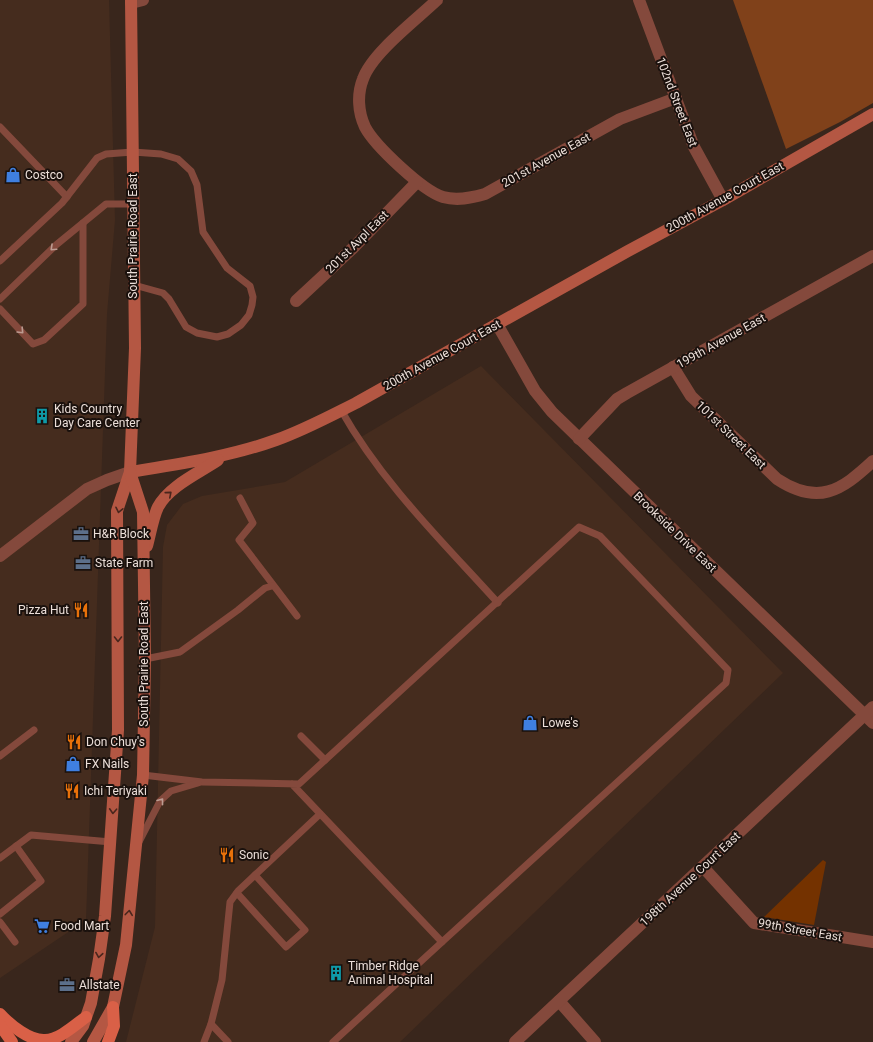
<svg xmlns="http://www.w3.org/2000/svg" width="873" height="1042" viewBox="0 0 873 1042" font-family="Roboto,sans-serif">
	<rect width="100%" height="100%" fill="#39261c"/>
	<g fill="#452c1e">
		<path d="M0 0H109L115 220 107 314 86 920 0 978Z"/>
		<path d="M481 366 783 673 400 1042H126L155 927 163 547 167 525 183 504 202 496 285 482Z"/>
	</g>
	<path fill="#743200" d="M823 860 826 862 814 925 764 917Z"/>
	<path fill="#80411a" d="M733 0H873V103L840 122 786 149Z"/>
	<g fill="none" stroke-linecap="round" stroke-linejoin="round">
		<g stroke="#84493c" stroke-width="7">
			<path d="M0 127 67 197"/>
			<path d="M0 261 62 203 97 158 106 154 133 152 161 154 178 159 191 171 197 185 203 232 227 268 250 286 253 297 252 305 249 315 241 325 228 334 217 337 197 333 186 327 169 299 163 293 134 285"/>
			<path d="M0 299 56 245 106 204H133"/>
			<path d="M0 309 33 344 44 340 83 304V223"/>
			<path d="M341 410C382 483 442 541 498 603"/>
			<path d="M240 498 253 523 239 540 297 616"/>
			<path d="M145 659 180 652 238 610 265 588 272 586"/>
			<path d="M301 736 325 760"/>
			<path d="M0 756 34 730"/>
			<path d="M143 775 202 782 299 784 579 527 600 536 728 670 726 683 442 942 292 784"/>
			<path d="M139 842 160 801 171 791 198 783"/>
			<path d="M0 858 31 835 111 842"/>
			<path d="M237 893 286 947 305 930 255 875"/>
			<path d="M0 914 41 881 16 846"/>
			<path d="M0 922 15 942"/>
			<path d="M204 1042 211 1024"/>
			<path d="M228 1042 211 1024 222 980 230 902 238 891 320 814"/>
			<path d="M333 1042 442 942"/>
		</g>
		<g stroke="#84493c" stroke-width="12">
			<path d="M437 0C416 20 372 53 363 79 357 94 358 112 365 127 375 146 423 191 443 197 457 201 471 198 485 194L620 119 676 98"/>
			<path d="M639 0 694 147 723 200"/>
			<path d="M131 3 143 0"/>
			<path d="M296 301 353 248 417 182"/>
			<path d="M497 324 535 391 552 412 873 723"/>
			<path d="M673 367 691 396 777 479C818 506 841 491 873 461"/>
			<path d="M579 439 617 399 627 393 873 256"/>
			<path d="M0 556 87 489 107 480 130 472"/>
			<path d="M703 867 754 923 873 942"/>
			<path d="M559 1001 595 1042"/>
			<path d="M515 1042 873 707"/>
		</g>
		<g stroke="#b45743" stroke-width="12">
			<path d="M130 472C179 464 229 457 276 440 304 430 330 416 356 403L628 251 723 200 873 114"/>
			<path d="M147 546C150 535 153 517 158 507 169 486 199 473 218 460"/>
			<path d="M71 1042 83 1026 91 1003 99 959 105 916 118 730 117 511 130 472 135 348 131 0"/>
			<path d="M93 1042 113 1007 126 945 143 775 145 659 143 512 130 472"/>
		</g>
		<g stroke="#d96047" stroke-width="12">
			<path d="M0 1014C10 1025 30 1041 45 1040 59 1040 75 1025 86 1017"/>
			<path d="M0 1025 12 1042"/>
			<path d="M108 1042 114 1026 113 1007"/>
		</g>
	</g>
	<defs><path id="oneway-chevron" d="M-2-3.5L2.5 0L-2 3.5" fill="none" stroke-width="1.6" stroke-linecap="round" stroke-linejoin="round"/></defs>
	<g stroke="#bd9c92">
		<use href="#oneway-chevron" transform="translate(53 248) rotate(137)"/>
		<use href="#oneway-chevron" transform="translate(21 331) rotate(46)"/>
		<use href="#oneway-chevron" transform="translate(161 801) rotate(-52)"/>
	</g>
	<g stroke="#48261d">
		<use href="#oneway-chevron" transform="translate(169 494) rotate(-41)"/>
		<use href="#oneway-chevron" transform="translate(119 510) rotate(102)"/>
		<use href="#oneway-chevron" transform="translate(118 639) rotate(90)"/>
		<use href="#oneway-chevron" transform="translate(113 811) rotate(93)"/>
		<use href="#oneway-chevron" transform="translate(129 913) rotate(-83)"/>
		<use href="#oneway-chevron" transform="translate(99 955) rotate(99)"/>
	</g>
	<defs>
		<symbol id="shop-bare" viewBox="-9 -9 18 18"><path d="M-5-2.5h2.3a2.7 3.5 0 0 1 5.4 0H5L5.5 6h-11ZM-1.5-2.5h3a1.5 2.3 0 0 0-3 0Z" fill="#3f7fe0" stroke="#1a110d" stroke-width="2.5" paint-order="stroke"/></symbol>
		<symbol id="building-bare" viewBox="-9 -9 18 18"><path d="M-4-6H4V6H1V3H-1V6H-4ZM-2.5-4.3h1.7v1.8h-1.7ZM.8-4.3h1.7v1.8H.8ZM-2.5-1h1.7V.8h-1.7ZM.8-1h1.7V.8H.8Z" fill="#0f9aa8" stroke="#1a110d" stroke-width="2.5" paint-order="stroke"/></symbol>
		<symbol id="office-bare" viewBox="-9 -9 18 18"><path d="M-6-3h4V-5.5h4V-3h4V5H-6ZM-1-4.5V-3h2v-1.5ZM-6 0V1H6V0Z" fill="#5c6f8a" stroke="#1a110d" stroke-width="2.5" paint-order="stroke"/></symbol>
		<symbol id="restaurant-bare" viewBox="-9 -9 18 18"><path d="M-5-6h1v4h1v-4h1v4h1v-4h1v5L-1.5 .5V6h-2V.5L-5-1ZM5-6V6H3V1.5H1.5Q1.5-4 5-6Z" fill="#e8710a" stroke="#1a110d" stroke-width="2.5" paint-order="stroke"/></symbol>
		<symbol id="supermarket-bare" viewBox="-9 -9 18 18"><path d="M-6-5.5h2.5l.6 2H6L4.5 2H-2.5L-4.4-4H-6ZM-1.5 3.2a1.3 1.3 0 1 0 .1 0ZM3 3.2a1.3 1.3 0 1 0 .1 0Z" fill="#3f7fe0" stroke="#1a110d" stroke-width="2.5" paint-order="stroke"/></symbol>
	</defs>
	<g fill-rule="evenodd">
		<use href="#shop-bare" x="2" y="164" width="22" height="22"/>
		<use href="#building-bare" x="31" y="405" width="22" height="22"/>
		<use href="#office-bare" x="70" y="523" width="22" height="22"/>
		<use href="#office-bare" x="72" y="552" width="22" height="22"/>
		<use href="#restaurant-bare" x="70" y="599" width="22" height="22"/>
		<use href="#shop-bare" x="519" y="712" width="22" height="22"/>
		<use href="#restaurant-bare" x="63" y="731" width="22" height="22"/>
		<use href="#shop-bare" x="62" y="753" width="22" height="22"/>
		<use href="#restaurant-bare" x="61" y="780" width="22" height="22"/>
		<use href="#restaurant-bare" x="216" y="844" width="22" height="22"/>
		<use href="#supermarket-bare" x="31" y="915" width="22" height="22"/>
		<use href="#building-bare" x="325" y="962" width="22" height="22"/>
		<use href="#office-bare" x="56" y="974" width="22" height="22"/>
	</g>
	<g text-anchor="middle" stroke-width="4" stroke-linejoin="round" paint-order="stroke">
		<g font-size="12" fill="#ecdfd9" stroke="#1a110d">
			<text transform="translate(677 102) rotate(69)" y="4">102nd Street East</text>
			<text transform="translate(546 160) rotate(-29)" y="4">201st Avenue East</text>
			<text transform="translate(725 197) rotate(-29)" y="4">200th Avenue Court East</text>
			<text transform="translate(133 236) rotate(-90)" y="4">South Prairie Road East</text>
			<text transform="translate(357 242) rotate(-45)" y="4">201st Avpl East</text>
			<text transform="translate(721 341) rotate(-29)" y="4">199th Avenue East</text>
			<text transform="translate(442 355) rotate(-29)" y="4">200th Avenue Court East</text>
			<text transform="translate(731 435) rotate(44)" y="4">101st Street East</text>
			<text transform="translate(675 532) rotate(44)" y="4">Brookside Drive East</text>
			<text transform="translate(144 664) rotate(-90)" y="4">South Prairie Road East</text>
			<text transform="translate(690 879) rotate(-43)" y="4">198th Avenue Court East</text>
			<text transform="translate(800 930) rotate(10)" y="4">99th Street East</text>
		</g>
		<g font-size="12" fill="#ecdfd9" stroke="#1a110d" text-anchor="start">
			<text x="25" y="179">Costco</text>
			<text x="54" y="413">Kids Country<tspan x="54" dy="14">Day Care Center</tspan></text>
			<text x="93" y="538">H&amp;R Block</text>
			<text x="95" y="567">State Farm</text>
			<text x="69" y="614" text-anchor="end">Pizza Hut</text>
			<text x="542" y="727">Lowe's</text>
			<text x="86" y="746">Don Chuy's</text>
			<text x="85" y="768">FX Nails</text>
			<text x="84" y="795">Ichi Teriyaki</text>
			<text x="239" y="859">Sonic</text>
			<text x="54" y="930">Food Mart</text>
			<text x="348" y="970">Timber Ridge<tspan x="348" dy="14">Animal Hospital</tspan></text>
			<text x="79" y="989">Allstate</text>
		</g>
	</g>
</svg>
